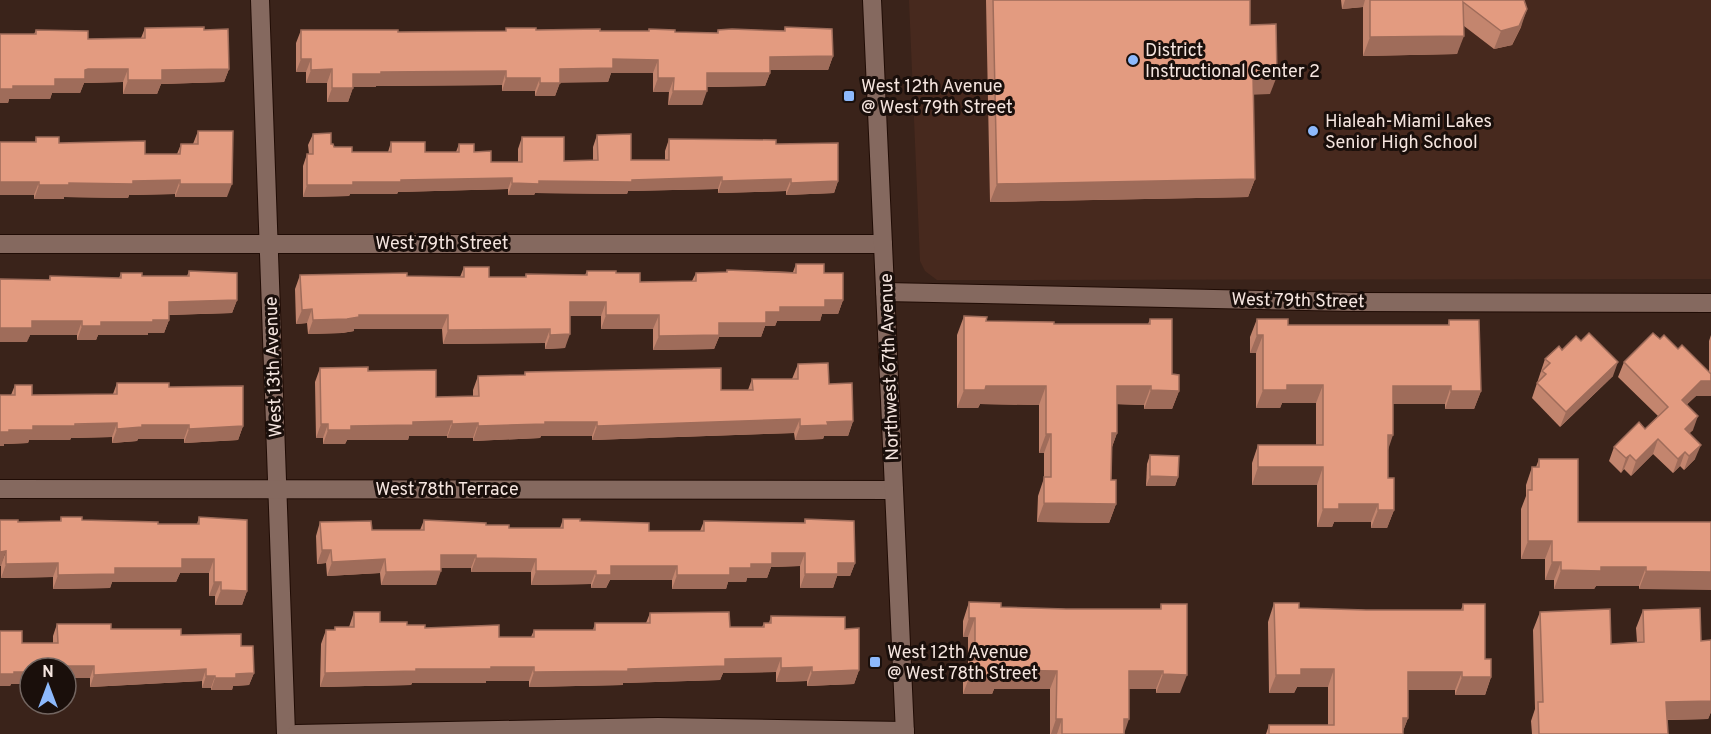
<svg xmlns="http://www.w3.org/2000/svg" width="1711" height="734" viewBox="0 0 1711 734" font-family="Overpass,sans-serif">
	<rect width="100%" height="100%" fill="#3a231a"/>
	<path fill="#47291e" d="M909 0H1711V279L937 280 925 271 920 261Z"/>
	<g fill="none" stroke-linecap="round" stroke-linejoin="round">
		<defs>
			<g id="street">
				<path d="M260 0 286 734"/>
				<path d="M0 244H883"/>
				<path d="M885 292 1353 302 1711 303"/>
				<path d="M0 489 894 490"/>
				<path d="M296 734 658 727 905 731"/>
			</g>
			<path id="secondary" d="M872 0 905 734"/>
		</defs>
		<use href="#street" stroke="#200c05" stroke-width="20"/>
		<use href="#secondary" stroke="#200c05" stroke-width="20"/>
		<use href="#street" stroke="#85695f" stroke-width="18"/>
		<use href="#secondary" stroke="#85695f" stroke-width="18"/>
	</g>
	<g fill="#c3856e">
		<path d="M986 0H1250V25L1270 94H1253L1255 179 1248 197 990 202Z"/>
		<path d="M1341 0H1524L1521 27 1512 45 1494 49 1464 26 1457 54 1363 56V7L1342 9Z"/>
		<path d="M785 27 833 56 828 70H770V73L765 86 707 87 702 105H668L669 92H653V73H611L608 82H560L555 96H535V91H502V85L376 86V87H353L348 102H327V83H306V72H296V43L301 30 398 32 506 31V28L536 30 600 31H648L649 29 675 32 717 33 718 30 784 31Z"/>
		<path d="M145 28 204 30 229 69 224 82 161 84 157 94H123V82L84 83 80 93H52L50 99H9L8 103H0L36 30 88 39 141 38Z"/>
		<path d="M198 131 227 197H175V194L129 195 128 198 64 197V199H34V195H0L35 142 36 137 59 143 145 154H177L181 144H193Z"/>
		<path d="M313 134 331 144 334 147 352 152H388L391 142 425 152H456L459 144 491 162H518V149L522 137 564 161 593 160V147L597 135 631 160H665V151L669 139 776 144 838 181 834 193 786 195V191L718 193V189L628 191 627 194 535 193 534 195H508V189L398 192 397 194H350L349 196 303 197V166L307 154H309L308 145Z"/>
		<path d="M796 264 824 273 843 300 838 314H822L820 321H777L775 326H765L761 337H719L714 349 653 350V329H601V316H570L565 348 545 349V343L443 344 442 329H354V331L342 333 308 334 307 323 296 324 295 289 300 275 460 277 464 267 489 277H525L526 274 585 275 587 271 616 273 640 282 692 281 696 273 726 272 727 270 793 272Z"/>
		<path d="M189 271 237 300 232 313 169 315V320L164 333H148V335H98L96 340H77V335H30L27 342 50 276 119 278 121 273 142 276H187Z"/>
		<path d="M964 316 986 321 1054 324H1148L1150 319 1179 391 1172 409H1144V405L1117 404V433L1112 447 1111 480 1116 504 1109 523 1037 522 1038 496 1044 478V453H1039V405L980 404 978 408H957V335Z"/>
		<path d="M1257 319 1288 325H1448L1449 320 1481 391 1474 409H1445V404H1393L1388 450V478L1394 510 1387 528H1371V522H1334L1332 527H1317V485H1252V463L1258 445H1316V403H1282L1280 408H1256V353H1250V337Z"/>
		<path d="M1711 335V396H1696L1687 404 1693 430 1689 433 1695 459 1684 470 1680 466 1673 473 1653 454 1631 476 1624 469 1621 473 1609 461 1614 447 1645 429 1658 416 1618 377 1624 362 1660 339 1678 349 1709 372V341Z"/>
		<path d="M1581 341 1613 376 1560 427 1532 398 1545 359Z"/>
		<path d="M798 364 829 384 853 421 848 436H824L823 439 795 440 794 433 592 440V436H541L540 438 473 441V438H447V436H409L408 440H347L345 444H323V438H316L315 382 320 368 368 371 436 397 473 396V390L478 376 524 375 525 372 721 390H748L752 379H792Z"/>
		<path d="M117 383 169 387 243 426 238 440 184 443V439H138L137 441 112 443V437L71 438 70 440H29L28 443 4 444V446H0V395H11L15 385 32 395 113 394Z"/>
		<path d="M1150 455 1178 477 1175 486H1146L1147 464Z"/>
		<path d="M1539 459 1578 522H1711L1639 589V586H1596L1594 589H1554V580H1545V559H1521V509L1526 496V485L1532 467H1536Z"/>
		<path d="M61 517 82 520 158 524H197L199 517 247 591 242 605H215V596H209V573H180L176 582H112L110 588 53 589V577L1 578V566H0L18 522 60 521Z"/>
		<path d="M563 519 649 531H700L704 521 804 523 805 519 855 563 850 576H837L833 588H800V566L771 567 767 578H747L746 582H728L726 589H672V580H610L606 588H591V584L531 585V572H471V568H441L436 585H381L380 573 327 576 326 563 317 564 316 536 320 522 372 530H420L424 520 509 528H560Z"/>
		<path d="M969 602 1001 607 1066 609H1160L1161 604 1180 693H1156V689H1129L1124 734H1050V689H994L992 694H963V678L968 665V637H963V621Z"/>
		<path d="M1274 603 1299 608 1366 610H1461L1463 604 1485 659 1491 677 1485 695H1455V690H1408V718L1403 731V734H1266L1269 725H1328V687H1297L1294 693H1269L1268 622Z"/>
		<path d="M1643 610 1701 641 1711 640V712L1708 719 1667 720 1668 734H1532L1531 721 1535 709 1533 630 1540 612 1611 644 1637 642 1636 628Z"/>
		<path d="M354 612 380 622 499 637H531L534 630H593L595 623H646L650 613 730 627H762L764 623H769L771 616 845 629 859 670 854 684 807 686V681L776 682V672L723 673 720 680 623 683V685L529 687V681H486V683H412L411 685 320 687 321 644 326 630H334L335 627H349Z"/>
		<path d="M57 624 181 635 241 646 254 673 249 685 233 686 232 690H211V688H202V681L90 687V678L30 668V684H11L10 686H0L22 643H53V636Z"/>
	</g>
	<g fill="#9f6c5a">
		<path d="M1345 0H1365L1363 7 1342 9Z"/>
		<path d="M1527 9 1521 27 1512 45 1494 49 1501 31Z"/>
		<path d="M1464 36 1457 54 1363 56 1370 37Z"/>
		<path d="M833 56 828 70H765L770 57Z"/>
		<path d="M301 59H311L306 72H296Z"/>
		<path d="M613 59 658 60 653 73H611L608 82 555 83 560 69Z"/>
		<path d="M88 69H128L123 82 84 83 80 93H52L50 99H9L8 103H0V89L13 86 55 79Z"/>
		<path d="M229 69 224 82 161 84 157 94H123L128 80 162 70Z"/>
		<path d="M332 69 327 83H306L311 70Z"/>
		<path d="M506 71 502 85 376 86V87H348L353 74 381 72Z"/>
		<path d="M707 73H770L765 86 702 87Z"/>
		<path d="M1253 76H1277L1270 94 1246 95Z"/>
		<path d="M506 78H540L535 91H502Z"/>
		<path d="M658 78H674L669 92H653Z"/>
		<path d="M540 83H560L555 96H535Z"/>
		<path d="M332 88H353L348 102H327Z"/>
		<path d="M673 91H707L702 105H668Z"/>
		<path d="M722 177 718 189 628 191 627 194 535 193 534 195H508L512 183 539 181Z"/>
		<path d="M512 178 508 189 398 192 397 194H350L349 196 303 197 307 185 353 182 401 180Z"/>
		<path d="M791 179 786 191 718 193 722 181Z"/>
		<path d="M1255 179 1248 197 990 202 997 184Z"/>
		<path d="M180 180 175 194 129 195 128 198 64 197V199H34L39 185 69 183Z"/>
		<path d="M838 181 834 193 786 195 791 183Z"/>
		<path d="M0 182H39L34 195H0Z"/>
		<path d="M180 184H232L227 197H175Z"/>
		<path d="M237 300 232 313 164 315 169 302Z"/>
		<path d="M825 300H843L838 314H822L820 321H777L775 326H765L761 337H719L714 349 653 350 659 336 766 312 780 307Z"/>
		<path d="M570 302H606L601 316H565Z"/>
		<path d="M312 309 307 323 296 324 302 310Z"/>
		<path d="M359 315H448L442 329H354V331L342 333 308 334 313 320Z"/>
		<path d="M606 315H659L653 329H601Z"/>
		<path d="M153 320H169L164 333H148V335H98L96 340H77L82 326 101 322Z"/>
		<path d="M32 321H82L77 335H30L27 342H0V328Z"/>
		<path d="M550 329 545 343 443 344 448 330Z"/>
		<path d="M570 334 565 348 545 349 550 335Z"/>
		<path d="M1257 335H1263L1256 353H1250Z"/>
		<path d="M1618 362 1613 376 1560 427 1566 412Z"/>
		<path d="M1701 381H1711V396H1696L1677 414 1682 400Z"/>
		<path d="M1287 385H1323L1316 403H1282L1280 408H1256L1263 390Z"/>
		<path d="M986 386H1046L1039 405 980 404 978 408H957L964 390Z"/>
		<path d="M1117 386H1151L1144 405 1110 404Z"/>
		<path d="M1393 386H1451L1445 404H1387Z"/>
		<path d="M1151 390 1179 391 1172 409H1144Z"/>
		<path d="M1451 391H1481L1474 409H1445Z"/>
		<path d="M1698 416 1693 430 1680 443 1685 429Z"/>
		<path d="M800 419 794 433 592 440 597 426Z"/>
		<path d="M452 421 447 436H409L408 440H347L345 444H323L328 430 351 426 413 422Z"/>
		<path d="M853 421 848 436H824L823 439 795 440 800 426 827 422Z"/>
		<path d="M545 422H597L592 436H541L540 438 473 441 478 426Z"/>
		<path d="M117 423 112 437 71 438 70 440H29L28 443 4 444V446H0V432L9 430 33 426Z"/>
		<path d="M478 423 473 438H447L452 424Z"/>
		<path d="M321 424H328L323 438H316Z"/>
		<path d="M142 425H189L184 439H138L137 441 112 443 117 429Z"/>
		<path d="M243 426 238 440 184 443 189 429Z"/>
		<path d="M1112 433H1117L1110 452Z"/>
		<path d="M1046 434H1051L1044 453H1039Z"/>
		<path d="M1388 435H1393L1387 453Z"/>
		<path d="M1658 439 1653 454 1631 476 1636 461Z"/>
		<path d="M1701 445 1695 459 1684 470 1689 456Z"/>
		<path d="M1685 452 1680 466 1673 473 1678 459Z"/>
		<path d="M1630 455 1624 469 1621 473 1626 458Z"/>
		<path d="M1258 467H1323L1317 485H1252Z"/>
		<path d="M1150 476 1178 477 1175 486H1146Z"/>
		<path d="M1044 503 1116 504 1109 523 1037 522Z"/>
		<path d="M1339 504H1378L1371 522H1334L1332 527H1317L1323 509Z"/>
		<path d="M1378 510H1394L1387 528H1371Z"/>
		<path d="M1528 541H1552L1545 559H1521Z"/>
		<path d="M322 550H331L326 563 317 564Z"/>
		<path d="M6 551 1 566H0V552Z"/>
		<path d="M772 553H805L800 566 771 567 767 578H747L746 582H728L726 589H672L677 575 730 568 751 564Z"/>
		<path d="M441 555H476L471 568H436Z"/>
		<path d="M476 558 536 559 531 572H471Z"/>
		<path d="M182 559H214L209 573H180L176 582H112L110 588 53 589 58 575Z"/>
		<path d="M385 559 380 573 327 576 332 562Z"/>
		<path d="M1552 562H1561L1554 580H1545Z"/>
		<path d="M58 563 53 577 1 578 6 564Z"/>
		<path d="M838 563H855L850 576H837L833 588H800L805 574Z"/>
		<path d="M611 566H677L672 580H610L606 588H591L596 575Z"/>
		<path d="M1601 567H1646L1639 586H1596L1594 589H1554L1561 570Z"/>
		<path d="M441 571 436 585H381L386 572Z"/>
		<path d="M536 571H596L591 584 531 585Z"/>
		<path d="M1646 571 1711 572V590L1639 589Z"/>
		<path d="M214 582H221L215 596H209Z"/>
		<path d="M221 590 247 591 242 605H215Z"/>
		<path d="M969 618H975L968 637H963Z"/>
		<path d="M781 658 776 672 723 673 720 680 623 683V685L529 687 534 672 628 669 725 659Z"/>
		<path d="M40 666H94L90 678H66V668H39Z"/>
		<path d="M491 667H534L529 681H486V683H412L411 685 320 687 325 673 416 669Z"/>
		<path d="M812 667 807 681 776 682 781 668Z"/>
		<path d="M206 669 202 681 90 687 94 675Z"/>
		<path d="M1301 669H1334L1328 687H1297L1294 693H1269L1276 675Z"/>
		<path d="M859 670 854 684 807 686 812 672Z"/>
		<path d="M999 670 1057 671 1050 689H994L992 694H963L970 675Z"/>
		<path d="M1129 671H1163L1156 689H1122Z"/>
		<path d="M14 672H30V684H11L10 686H0V674Z"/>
		<path d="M1408 672H1462L1455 690H1401Z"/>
		<path d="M254 673 249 685 233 686 232 690H211L215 678 236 674Z"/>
		<path d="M1163 674 1187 675 1180 693H1156Z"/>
		<path d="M206 676H215L211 688H202Z"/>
		<path d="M1462 677H1491L1485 695H1455Z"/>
		<path d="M1711 701V712L1708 719 1660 720 1666 702Z"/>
		<path d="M1403 718H1408L1402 734Z"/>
		<path d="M1056 719H1062L1057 734H1051Z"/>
		<path d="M1124 719H1129L1124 734Z"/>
	</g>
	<g fill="#e39b80" stroke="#9f6c5a" stroke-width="1.5">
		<path d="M993 0H1250V25L1276 24 1277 76H1253L1255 179 997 184Z"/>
		<path d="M1370 0H1524L1527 9 1519 26 1501 31 1463 2 1464 36 1370 37Z"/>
		<path d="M204 27V30L228 29 229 69 162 70V80H128V69H88L85 70V79H55V86H13V89H0V34H36V30L88 31V39L145 38V28Z"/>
		<path d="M785 27 832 29 833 56 770 57V73H707V91H673L674 78H658V60L613 59V68L560 69V83H540V78H506V71L381 72V74H353V88H332V69L311 70V59H301V30H398V32L506 31V28H536V30L600 29V31H649V29L675 30V32L718 33V30L732 29 785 31Z"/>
		<path d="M198 131H233L232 184H180V180L133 181V184L69 183V185H39V182H0V142H36V137H59V143L145 141V154H180L181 144H198Z"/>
		<path d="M331 133V144H333L334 147H352V152H391V142H425V152H459V144H474V152L491 151V162H522V137H564V161L598 160 597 135 631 134V160H669V139L776 140V144L838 143V181L791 183V179L722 181V177L632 180V182L539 181V184L512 183V178L401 180V182H353V185H307V154H313V134Z"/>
		<path d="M796 264H824V273H843V300H825V307H780V312H766V323H719V335L659 336V315H606V302H570V334L550 335V329L448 330V315H359V317L347 319 313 320 312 309 302 310 300 275 407 273V276L464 277V267H489V277H526V274L587 275V271H616V273H640V282L696 281V273L727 272V270L796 273Z"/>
		<path d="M189 271 237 273V300L169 302V320H153V322H101V326H82V321H32V328H0V279L50 280V276L121 278V273H142V276H189Z"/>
		<path d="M964 316 987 317 986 321 1054 322V324H1150V319H1172V374L1179 375V391L1151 390V386H1117V433H1112L1111 480H1116V504L1044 503V477H1051V434H1046V386H986L985 390H964Z"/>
		<path d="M1257 319H1288V325H1449V320H1479L1481 391H1451V386H1393V435H1388V478H1394V510H1378V504H1339V509H1323V467H1258V445H1323V385H1287V390H1263V335H1257Z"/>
		<path d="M1589 333 1618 362 1566 412 1537 383 1546 374 1542 371 1550 363 1545 359 1559 346 1562 350 1576 336 1581 341Z"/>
		<path d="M1653 333 1660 339 1664 335 1678 349 1682 345 1711 374V381H1701L1682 400 1698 416 1685 429 1701 445 1689 456 1685 452 1678 459 1658 439 1636 461 1630 455 1626 458 1614 447 1639 422 1645 429 1668 407 1624 362Z"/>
		<path d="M828 363 829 384 852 383 853 421 827 422 828 425 800 426V419L597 426V422H545V424L478 426V423L452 424V421L413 422V425L351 426V430H328V424H321L320 368 368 367V371L436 370V397L479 396 478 376 525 375V372L721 368V390H753L752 379H798V364Z"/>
		<path d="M117 383H169V387L243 386V426L189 429V425H142V427L117 429V423L75 424V426H33V430H9V432H0V395H15V385H32V395L117 394Z"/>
		<path d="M1150 455 1179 456 1178 477 1150 476Z"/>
		<path d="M1539 459H1578V522H1711V572L1646 571V567H1601V571L1561 570V562H1552V541H1528V490H1532V467H1539Z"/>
		<path d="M61 517H82V520L158 522V524H199V517L247 520V591L221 590V582H214V559H182V568H115V574L58 575V563L6 564V551L0 552V520H18V522L61 521Z"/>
		<path d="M563 519H580V521L649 523V531H704V521L805 523V519L854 521 855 563H838V574H805V553H772V564H751V568H730V575H677V566H611V575H596V571H536V559L476 558V555H441V571L386 572 385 559 332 562 331 550H322L320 522 371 521 372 530H424V520L486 523V525H509V528H563Z"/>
		<path d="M969 602 1001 603V607L1066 609H1161V604H1187V675L1163 674V671H1129V719H1124V734H1062V719H1056L1057 671 999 670V675H970V660H975V618H969Z"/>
		<path d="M1274 603H1299V608L1366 610H1463V604H1485V659H1491V677H1462V672H1408V718H1403V734H1269V725H1334V669H1301V675H1276Z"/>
		<path d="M1700 608 1701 641 1711 640V701L1666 702 1668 734H1539L1538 702H1543L1540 612 1610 609 1611 644 1644 642 1643 610Z"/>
		<path d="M354 612H380V622H407V625H425V628L499 625V637H534V630H595V623H650V613L729 612 730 627H764V623H771V616L845 617V629L859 628V670L812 672V667L781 668V658L725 659V666L628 669V671L534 672V667H491V669H416V671L325 673 326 630H335V627H354Z"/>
		<path d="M57 624H111V629H181V635L241 634V646H253L254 673 236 674V678H215V676H206V669L94 675V666H40V668H30V672H14V674H0V631H22V643H58Z"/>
	</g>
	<g fill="#8db9fc" stroke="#1a0f0b" stroke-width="2">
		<circle cx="1133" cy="60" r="6"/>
		<rect x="843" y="90" width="12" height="12" rx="3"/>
		<circle cx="1313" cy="131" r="6"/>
		<rect x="869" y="656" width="12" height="12" rx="3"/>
	</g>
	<g text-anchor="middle" stroke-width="6" stroke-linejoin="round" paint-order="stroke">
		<g font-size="18" fill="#f5e5df" stroke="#1a0f0b" text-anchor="start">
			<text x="1145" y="56">District<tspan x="1145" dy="21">Instructional Center 2</tspan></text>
			<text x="861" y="92">West 12th Avenue<tspan x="861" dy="21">@ West 79th Street</tspan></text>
			<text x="1325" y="127">Hialeah-Miami Lakes<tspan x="1325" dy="21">Senior High School</tspan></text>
			<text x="887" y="658">West 12th Avenue<tspan x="887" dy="21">@ West 78th Street</tspan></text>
		</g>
		<g font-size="18" fill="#f5e5df" stroke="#1a0f0b">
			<text x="442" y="249">West 79th Street</text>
			<text transform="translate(1298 300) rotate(1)" y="6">West 79th Street</text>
			<text transform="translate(273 367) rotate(-92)" y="6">West 13th Avenue</text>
			<text transform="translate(889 367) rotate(-92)" y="6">Northwest 67th Avenue</text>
			<text x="447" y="495">West 78th Terrace</text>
		</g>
	</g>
	<g transform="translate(48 686)"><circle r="28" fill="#1a0f0b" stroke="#726560" stroke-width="1.5"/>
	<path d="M0-4.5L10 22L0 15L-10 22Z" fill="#8db9fc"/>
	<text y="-9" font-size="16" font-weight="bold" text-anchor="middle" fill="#f5e5df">N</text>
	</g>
</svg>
